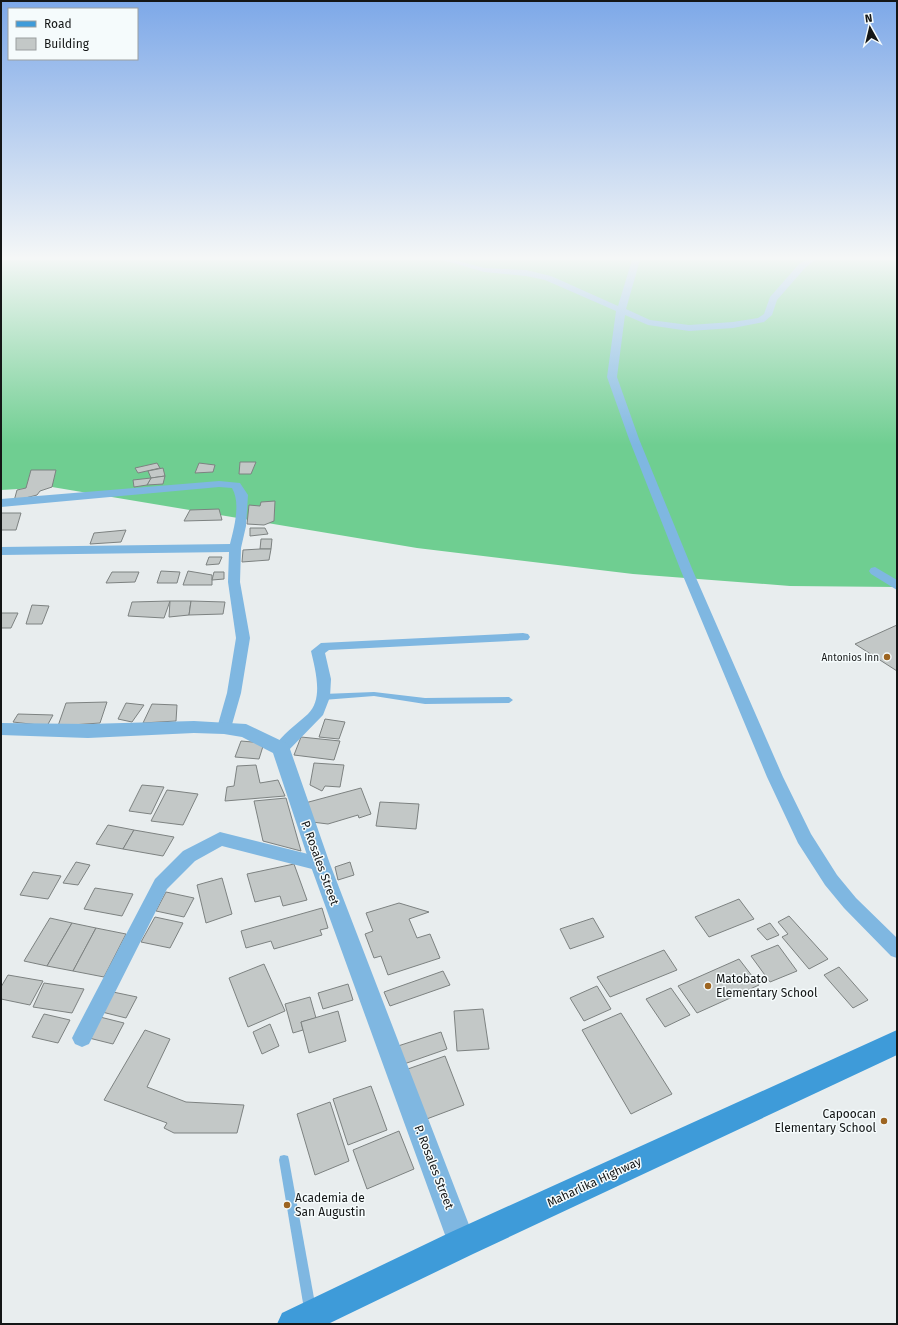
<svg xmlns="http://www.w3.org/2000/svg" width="898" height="1325" viewBox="0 0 898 1325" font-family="'Fira Sans',sans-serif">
	<rect width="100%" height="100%" fill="#e8edee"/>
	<path fill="#6fce91" d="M1 260H897V587L790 586 633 574 417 548 52 487 1 490Z"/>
	<g fill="#c3c8c7" stroke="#7d8281">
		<path d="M240 462H256L251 474H239Z"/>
		<path d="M157 463 160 468 138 473 135 468Z"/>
		<path d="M199 463 215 465 213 472 195 473Z"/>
		<path d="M163 468 165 476 151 478 148 471Z"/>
		<path d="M31 470H56L52 487 40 491 37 495 14 501 17 490 26 488Z"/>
		<path d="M165 476 163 484 147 485 151 478Z"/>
		<path d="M151 478 147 485 134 487 133 480Z"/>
		<path d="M275 501 274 521 264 525 247 524 249 505 260 506 261 502Z"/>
		<path d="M219 509 222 520 184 521 190 510Z"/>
		<path d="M1 513H21L16 530H1Z"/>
		<path d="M250 528H265L268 534 250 536Z"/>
		<path d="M126 530 121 542 90 544 94 533Z"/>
		<path d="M261 539H272L271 549H260Z"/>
		<path d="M260 549H271L269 560 242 562 243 550Z"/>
		<path d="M209 557H222L219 564 206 565Z"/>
		<path d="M161 571 180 572 177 583H157Z"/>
		<path d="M188 571 212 575V585H183Z"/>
		<path d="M112 572H139L135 582 106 583Z"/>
		<path d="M214 572H224V579L212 580Z"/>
		<path d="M170 601 164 618 128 616 132 602Z"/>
		<path d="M170 601H191L189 615 169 617Z"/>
		<path d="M191 601 225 602 223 614 189 615Z"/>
		<path d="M32 605 49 606 42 624H26Z"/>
		<path d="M1 613H18L11 628H1Z"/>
		<path d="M897 625V671L855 644Z"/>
		<path d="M107 702 100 723 58 726 66 703Z"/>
		<path d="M126 703 144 705 132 722 118 719Z"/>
		<path d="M152 704 177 705 176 721 143 723Z"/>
		<path d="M18 714 53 715 47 726 13 722Z"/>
		<path d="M325 719 345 722 339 739 319 737Z"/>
		<path d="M301 737 340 741 334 760 294 755Z"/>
		<path d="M241 741 264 743 259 759 235 757Z"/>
		<path d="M314 763 344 765 340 787 325 786 322 791 310 785Z"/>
		<path d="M256 765 260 783 278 780 285 796 225 801 227 787 234 786 237 766Z"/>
		<path d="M142 785 164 787 151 814 129 811Z"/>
		<path d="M361 788 371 814 359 818 358 815 328 824 312 822 305 803Z"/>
		<path d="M167 790 198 794 183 825 151 821Z"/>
		<path d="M286 798 301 851 263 841 254 801Z"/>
		<path d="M380 802 419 804 416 829 376 826Z"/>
		<path d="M108 825 134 830 123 849 96 844Z"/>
		<path d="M134 830 174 837 163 856 123 849Z"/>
		<path d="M76 862 90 865 78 885 63 883Z"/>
		<path d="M350 862 354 875 338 880 335 867Z"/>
		<path d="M294 864 307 900 283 906 280 896 255 902 247 874Z"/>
		<path d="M33 872 61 876 48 899 20 895Z"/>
		<path d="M222 878 232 914 206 923 197 885Z"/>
		<path d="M95 888 133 894 122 916 84 909Z"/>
		<path d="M166 892 194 898 184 917 156 911Z"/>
		<path d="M739 899 754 919 709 937 695 917Z"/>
		<path d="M399 903 429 912 409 919 417 938 430 934 440 958 388 975 381 956 374 958 365 934 373 931 366 913Z"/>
		<path d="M322 908 328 928 320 930 322 935 274 949 271 941 246 948 241 931Z"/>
		<path d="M789 916 828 959 809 969 782 937 788 934 778 922Z"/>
		<path d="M155 917 183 923 170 948 141 942Z"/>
		<path d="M50 918 72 923 47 966 24 961Z"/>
		<path d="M593 918 604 937 570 949 560 929Z"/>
		<path d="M72 923 96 928 73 971 47 966Z"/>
		<path d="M770 923 779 935 767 940 757 929Z"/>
		<path d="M96 928 126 934 104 977 73 971Z"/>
		<path d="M778 945 797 971 770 982 751 956Z"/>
		<path d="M664 950 677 970 610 997 597 977Z"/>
		<path d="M739 959 759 985 697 1013 678 986Z"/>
		<path d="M264 964 285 1011 248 1027 229 978Z"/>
		<path d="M839 967 868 1000 853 1008 824 975Z"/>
		<path d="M443 971 450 985 390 1006 384 992Z"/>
		<path d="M8 975 43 981 30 1005 1 999V987Z"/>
		<path d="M44 983 84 989 72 1013 33 1007Z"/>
		<path d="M348 984 353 1000 323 1009 318 993Z"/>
		<path d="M597 986 611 1009 584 1021 570 998Z"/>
		<path d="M671 988 690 1015 665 1027 646 999Z"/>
		<path d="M113 992 137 997 126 1018 102 1012Z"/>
		<path d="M310 997 316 1018 301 1022 303 1030 293 1033 285 1004Z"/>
		<path d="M483 1009 489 1049 457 1051 454 1011Z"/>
		<path d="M338 1011 346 1041 309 1053 301 1022Z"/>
		<path d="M621 1013 672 1094 631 1114 582 1030Z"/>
		<path d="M44 1014 70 1020 58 1043 32 1037Z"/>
		<path d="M100 1017 124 1023 113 1044 89 1038Z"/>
		<path d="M270 1024 279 1046 262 1054 253 1032Z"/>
		<path d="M145 1030 170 1039 147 1087 186 1102 244 1105 237 1133H174L164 1128 167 1123 104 1100Z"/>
		<path d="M441 1032 447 1049 404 1064 398 1046Z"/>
		<path d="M445 1056 464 1105 424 1120 405 1070Z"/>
		<path d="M371 1086 387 1130 348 1145 333 1099Z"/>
		<path d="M330 1102 349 1161 315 1175 297 1114Z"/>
		<path d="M399 1131 414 1169 367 1189 353 1150Z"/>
	</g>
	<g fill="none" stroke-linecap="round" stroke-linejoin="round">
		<g fill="#7fb7e1" fill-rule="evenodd">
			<path d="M374 692 425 698 509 697 513 700 509 703 425 704 374 696 323 700 319 697 323 694Z"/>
			<path d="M284 1155 288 1156 289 1160 316 1309 314 1313 310 1315 306 1313 304 1309 279 1160 280 1156Z"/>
		</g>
		<g fill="#7fb7e1" fill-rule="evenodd">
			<path d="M443 260H455L484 268 526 270 551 276 618 306 632 260H640L626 309 650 320 689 325 733 322 758 318 764 314 770 297 799 264 806 260H815L805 268 777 300 772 315 764 322 733 328 689 331 648 325 625 315 617 377 639 439 693 571 783 777 811 834 837 875 856 898 897 938V958L891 956 844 908 825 885 798 843 767 777 681 571 629 439 607 377 616 311 545 280 526 276 484 272Z"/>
			<path d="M219 481 240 483 248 495 246 526 241 548 240 582 250 638 241 693 231 728 229 732 224 733 219 732 217 728 227 693 236 638 228 582 229 552 1 555V547L230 544C234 528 241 503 232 488L219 487 1 507V499Z"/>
			<path d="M875 567 897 580V590L871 574 869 571 871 568Z"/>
			<path d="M523 633 528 634 530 637 528 640 329 650 325 653 331 679 330 697 323 715 286 753 281 755 276 753 273 749C282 734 296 725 308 714 324 699 315 669 311 651L321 643Z"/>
			<path d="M220 832 320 857 326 859 328 864 326 869 320 871 222 846 195 861 167 889 89 1044 82 1047 75 1044 72 1038 75 1032 155 879 183 851Z"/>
		</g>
		<path fill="#7fb7e1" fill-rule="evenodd" d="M194 721 246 724 288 744 290 749 330 864 476 1243 472 1253 462 1257 452 1253 448 1243 310 864 273 753 242 737 224 734 194 733 88 738 1 735V723L88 724Z"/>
		<path fill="#3e9bd9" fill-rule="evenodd" d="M897 1030V1055L473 1254 328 1324H277L282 1313 451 1232Z"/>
	</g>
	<linearGradient id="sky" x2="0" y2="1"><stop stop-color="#7da8e8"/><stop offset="0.58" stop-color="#f5f7f7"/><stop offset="1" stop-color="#f5f7f7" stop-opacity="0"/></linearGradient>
	<rect width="898" height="445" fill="url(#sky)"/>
	<g fill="#9d6521" stroke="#f5fbfc" stroke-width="1.5">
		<circle cx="887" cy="657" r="4"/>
		<circle cx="708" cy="986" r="4"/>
		<circle cx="884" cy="1121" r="4"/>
		<circle cx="287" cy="1205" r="4"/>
	</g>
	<g text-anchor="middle" stroke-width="3" stroke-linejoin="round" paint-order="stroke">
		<g font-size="10" fill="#141616" stroke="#f5fbfc" text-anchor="end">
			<text x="879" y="661">Antonios Inn</text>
		</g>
		<g font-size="12" fill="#141616" stroke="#f5fbfc">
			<text transform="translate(320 863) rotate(70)" y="4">P. Rosales Street</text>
			<text transform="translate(434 1167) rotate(69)" y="4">P. Rosales Street</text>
			<text transform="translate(594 1182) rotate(-25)" y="4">Maharlika Highway</text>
		</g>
		<g font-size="12" fill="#141616" stroke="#f5fbfc" text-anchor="start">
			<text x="716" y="983">Matobato<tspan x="716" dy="14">Elementary School</tspan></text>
			<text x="876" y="1118" text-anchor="end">Capoocan<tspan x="876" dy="14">Elementary School</tspan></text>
			<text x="295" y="1202">Academia de<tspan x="295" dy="14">San Augustin</tspan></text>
		</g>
	</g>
	<rect width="898" height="1325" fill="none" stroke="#141616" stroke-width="4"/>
	<rect x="8" y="8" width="130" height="52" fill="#f5fbfc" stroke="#9b9fa0"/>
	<rect x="16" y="21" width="20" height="6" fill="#3e9bd9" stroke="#9b9fa0"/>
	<text x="44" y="28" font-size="12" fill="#141616">Road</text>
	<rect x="16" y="38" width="20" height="12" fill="#c3c8c7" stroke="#9b9fa0"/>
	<text x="44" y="48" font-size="12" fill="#141616">Building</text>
	<g transform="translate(870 28) rotate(352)" stroke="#f5fbfc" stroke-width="3" paint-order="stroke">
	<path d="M0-3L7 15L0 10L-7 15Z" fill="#141616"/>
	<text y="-6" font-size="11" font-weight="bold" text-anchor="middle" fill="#141616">N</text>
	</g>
</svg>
